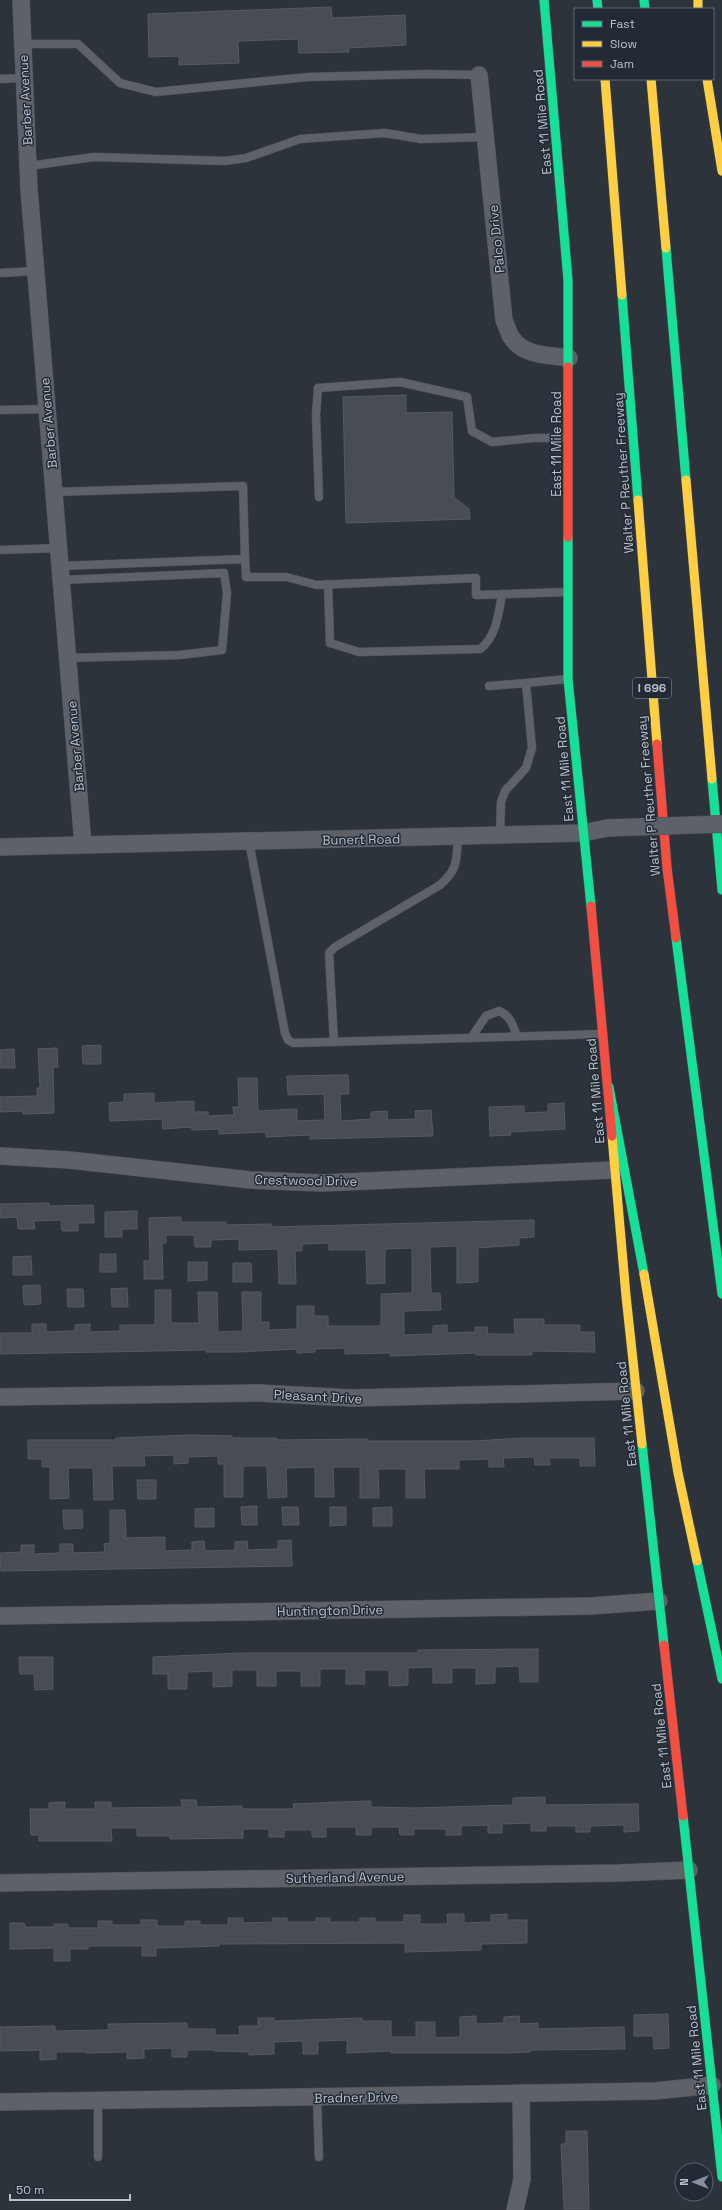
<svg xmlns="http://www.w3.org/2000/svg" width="722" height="2210" viewBox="0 0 722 2210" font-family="'Space Grotesk',sans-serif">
	<rect width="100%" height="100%" fill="#2d333a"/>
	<g fill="#484d53" stroke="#565b61">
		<path d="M331 7 332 18 405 15 406 45 348 48 349 52 299 53 298 39 238 41 239 63 179 65V56L149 57 148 14Z"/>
		<path d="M406 395V413L452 412 454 497 469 509 470 519 346 523 343 397Z"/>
		<path d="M101 1045V1064H83L82 1046Z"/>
		<path d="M57 1048 58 1067H53L54 1113 23 1114V1111L0 1112V1097L37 1096V1088H40L38 1049Z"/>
		<path d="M14 1049 15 1068H0V1050Z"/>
		<path d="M348 1075 349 1094H340L341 1121 371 1119V1112L387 1111 388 1120 416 1119 415 1111 431 1110 433 1136 310 1139V1135L266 1137V1132L219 1134V1129L192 1130V1127L163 1129 162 1119 110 1121 109 1103 124 1102V1094L154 1093V1103L194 1101V1112H208V1116L234 1115 233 1107H239L238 1078H257L258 1111 297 1109V1121L325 1120 324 1094 288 1095 287 1076Z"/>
		<path d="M564 1103 565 1129 510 1132 511 1135 490 1136 489 1107 524 1106V1113L548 1112V1104Z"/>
		<path d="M49 1203V1206L93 1205 94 1223H78V1231H62L61 1220 34 1221 35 1229H18L17 1217 0 1218V1204Z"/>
		<path d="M137 1211V1229H122V1237H105V1212Z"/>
		<path d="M181 1217V1222H226V1225L271 1224V1227L534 1220V1237L519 1238V1245L478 1248V1282L457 1283V1246L430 1247 431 1293H440L441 1310 404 1311V1335L433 1334V1326L447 1325V1333L475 1332V1327H487L488 1334H515L514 1319H544V1325H580V1332H594L595 1352 532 1351V1355H476V1353L390 1356V1353L345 1354V1348L315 1349V1352L297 1353V1349L237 1352H206V1350L0 1354V1333H32V1324H46V1332L75 1331V1325L90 1324V1332L120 1331V1325H155V1290H171V1323H199L198 1292H217L218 1332 243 1331 242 1292H261V1322H269V1330L297 1329V1306H314V1316H328V1326H381V1294L412 1293V1248L385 1249V1283L367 1284 366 1250H329V1243L302 1244V1251H295L296 1284H279L278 1249 239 1250V1239L211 1240V1247H195L194 1235H166V1243H162L163 1279H144V1261H150L149 1218Z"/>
		<rect x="100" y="1254" width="16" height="18"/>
		<path d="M31 1256 32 1275H13V1257Z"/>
		<path d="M188 1262H207V1280L188 1281Z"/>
		<path d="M233 1263H251L252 1282H233Z"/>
		<path d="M40 1285 41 1304 24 1305 23 1286Z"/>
		<path d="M127 1288 128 1307H112L111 1289Z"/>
		<path d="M67 1289H83L84 1307H68Z"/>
		<path d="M188 1435 232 1436V1438H277V1440L368 1439V1441H475L521 1438H594L595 1466H580V1458H549L550 1465H535L534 1457 503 1458 504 1467H489V1459L459 1460V1469H424L425 1498H406V1469H378L379 1498H360V1467H333L334 1497H315V1467L286 1468 287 1497 268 1498 267 1466H243V1497H224V1464H218V1456L188 1457V1463L174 1464V1455L144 1456 145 1466H112L113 1500H94L93 1468H68L69 1498 50 1499V1467H42V1459H28V1440H116V1438Z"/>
		<path d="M137 1480H156V1499H138Z"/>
		<path d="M257 1506V1525H242L241 1507Z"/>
		<path d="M282 1507H298L299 1525H283Z"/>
		<path d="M330 1507H346V1525L330 1526Z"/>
		<path d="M392 1507V1526H373V1508Z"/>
		<path d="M214 1508V1527H195V1509Z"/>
		<path d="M63 1510H82L83 1528 64 1529Z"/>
		<path d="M110 1510H125L126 1538 165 1537V1551L192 1550V1542L204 1541 205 1551 235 1550V1542L247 1541 248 1550 278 1549V1541L291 1540 292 1566 1 1571 0 1553 21 1552V1545H34V1554L60 1553V1544H73V1553L105 1552 104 1544 110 1543Z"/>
		<path d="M538 1649V1682H520L519 1666 495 1667V1683L476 1684V1668H452V1683H433V1667L408 1668V1685L389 1686V1670H364L365 1684H346V1669H320V1686H301V1671H276V1686H257V1670H232V1686L213 1687V1671L187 1672V1689H168V1674H153V1657L242 1653H418V1650Z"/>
		<path d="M19 1657H53V1689L35 1690 34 1674H20Z"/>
		<path d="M545 1797V1805L638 1804 639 1831 624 1832V1825L590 1826V1832H576V1826H546V1831H531V1823L502 1824V1833H488V1825L461 1826V1835H446V1829H414V1835H400L399 1827H371V1835H356V1827H326V1837H312V1830H284V1837H269V1829H243V1838L170 1839V1836H137V1828H111L112 1841H39V1835H31L30 1809H49V1803L65 1802V1809H95V1802H111V1808L182 1807 181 1800H196L197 1807 242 1806V1809H294L293 1804 339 1802 371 1801V1807L414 1808 513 1805V1798Z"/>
		<path d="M447 1914H464V1923L491 1922V1915L507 1914V1920H527V1943L481 1944V1950L405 1952V1943L219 1944V1946L156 1948V1956H142V1946H88V1949H70V1961H54V1948L10 1949V1923H24L25 1927H54V1924H68V1928H98V1921H112V1925H141V1920H157V1926H185V1921H200V1925H228V1918H243V1923L273 1922 272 1918H287V1922H316V1918H330V1922H360V1918H375V1922H404V1915H420V1924H448Z"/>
		<path d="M668 2014 669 2048 654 2049 653 2036H634V2015Z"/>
		<path d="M476 2016V2024L504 2023V2017L519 2016 520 2024 538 2023V2029L624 2027 625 2049 530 2050V2052L505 2053H391V2051L347 2053V2040L318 2041V2054H303V2041L274 2042V2054L249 2055V2052L215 2051V2050H187V2057H172V2048L144 2049V2058L127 2059V2052L86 2053V2052H56V2059L40 2060V2050L0 2051V2027L55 2026V2031L109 2030 108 2024 187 2023V2029H215V2035H240L239 2026H258V2018H274V2021L362 2018V2021H391V2037H416V2022H435V2038L460 2037V2017Z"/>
		<path d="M566 2131H587L589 2209H564L561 2144H566Z"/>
	</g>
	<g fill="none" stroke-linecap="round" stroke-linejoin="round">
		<defs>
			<g id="lane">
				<path d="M23 44H78L120 83 156 92 308 77 428 74 479 75"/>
				<path d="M0 79 24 78"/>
				<path d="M28 166 94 157 225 161 246 158 300 139 385 133 421 139 485 137"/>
				<path d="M0 273 36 271"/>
				<path d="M0 410 47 409"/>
				<path d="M54 492 243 486 245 559 60 566"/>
				<path d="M319 497 316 415 318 388 400 382 467 397 472 431 492 442 534 438H566"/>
				<path d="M0 550 59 548"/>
				<path d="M245 559 246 577H286L317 585 476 578V595L567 592"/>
				<path d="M61 580 224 573 227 593 222 650 180 655 67 658"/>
				<path d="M328 584 330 643 359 652 480 649C496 638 499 612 502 594"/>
				<path d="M489 686 526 683"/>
				<path d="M500 835 501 802 505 791 526 768 532 748 526 683 568 679"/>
				<path d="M249 841 285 1033 288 1040 293 1043 603 1034"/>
				<path d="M471 1038 486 1016 499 1011C511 1016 513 1025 517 1037"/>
				<path d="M334 1042 329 953 335 947 440 885C459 868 456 861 458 836"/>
				<path d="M317 2098 319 2157"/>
				<path d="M98 2100V2157"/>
			</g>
			<g id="street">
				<path d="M21 0 29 189 83 845"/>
				<path d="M479 75 504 320C507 326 508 333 512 338 523 356 550 355 569 358"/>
				<path d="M0 847 583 833 607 828"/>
				<path d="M0 1156 69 1160 251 1180 322 1183 614 1170"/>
				<path d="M0 1397 259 1393 352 1398 636 1391"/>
				<path d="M0 1616 590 1606 659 1601"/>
				<path d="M0 1883 619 1873 689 1870"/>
				<path d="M0 2102 655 2091 712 2085"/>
				<path d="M515 2210 522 2179 521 2093"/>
			</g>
			<g id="fast">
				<path d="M544 0 568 280V367"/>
				<path d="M597 0 598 9"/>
				<path d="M644 0 645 9"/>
				<path d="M666 248 686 480"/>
				<path d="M622 295 638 500"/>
				<path d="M568 537V679L591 906"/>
				<path d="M712 779 722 890"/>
				<path d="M676 938 722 1294"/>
				<path d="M609 1087 644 1274"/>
				<path d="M642 1444 664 1645"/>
				<path d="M697 1561 722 1679"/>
				<path d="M683 1816 722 2177"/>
			</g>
			<g id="slow">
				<path d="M698 0V9"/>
				<path d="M605 79 622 295"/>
				<path d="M651 79 666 248"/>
				<path d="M707 79 722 171"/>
				<path d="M686 480 712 779"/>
				<path d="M638 500 657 744"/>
				<path d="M612 1136 626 1296 642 1444"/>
				<path d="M644 1274 678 1473 697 1561"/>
			</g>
			<g id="jam">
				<path d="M568 367V537"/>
				<path d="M657 744 667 868 676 938"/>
				<path d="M591 906 612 1136"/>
				<path d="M664 1645 683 1816"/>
			</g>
		</defs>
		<use href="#lane" stroke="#4b4f55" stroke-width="9"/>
		<use href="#street" stroke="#4b4f55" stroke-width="18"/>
		<use href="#fast" stroke="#4b4f55" stroke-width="10"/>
		<use href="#slow" stroke="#4b4f55" stroke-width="10"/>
		<use href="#jam" stroke="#4b4f55" stroke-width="10"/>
		<use href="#lane" stroke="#5e6268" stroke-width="8"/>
		<use href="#street" stroke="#5e6268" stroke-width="17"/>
		<use href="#fast" stroke="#16e098" stroke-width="9"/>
		<use href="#slow" stroke="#ffcf43" stroke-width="9"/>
		<use href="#jam" stroke="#f24e42" stroke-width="9"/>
		<defs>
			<path id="street-bridge" d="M607 828 722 824"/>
		</defs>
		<use href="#street-bridge" stroke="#4b4f55" stroke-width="18" stroke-linecap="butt"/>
		<use href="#street-bridge" stroke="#5e6268" stroke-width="17"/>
	</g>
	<g text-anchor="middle" stroke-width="3" stroke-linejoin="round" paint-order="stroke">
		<rect fill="#212a35" stroke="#8b939d" stroke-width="1" x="633" y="678" width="38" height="20" rx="3"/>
		<g font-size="12" font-weight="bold" fill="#b9c0ca">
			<text x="652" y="692">I 696</text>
		</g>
		<g font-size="13" fill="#b9c0ca" stroke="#212a35">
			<text transform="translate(25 100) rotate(-93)" y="5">Barber Avenue</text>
			<text transform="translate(542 122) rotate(-95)" y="5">East 11 Mile Road</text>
			<text transform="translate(496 239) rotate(-96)" y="5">Palco Drive</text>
			<text transform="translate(48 423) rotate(-95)" y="5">Barber Avenue</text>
			<text transform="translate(556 444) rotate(-90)" y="5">East 11 Mile Road</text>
			<text transform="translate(623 473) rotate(-94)" y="5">Walter P Reuther Freeway</text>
			<text transform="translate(75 746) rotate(-95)" y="5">Barber Avenue</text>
			<text transform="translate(564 769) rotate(-95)" y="5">East 11 Mile Road</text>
			<text transform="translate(648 796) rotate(-95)" y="5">Walter P Reuther Freeway</text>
			<text transform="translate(361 839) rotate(-1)" y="5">Bunert Road</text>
			<text transform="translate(595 1091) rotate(-95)" y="5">East 11 Mile Road</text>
			<text transform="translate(306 1180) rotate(1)" y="5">Crestwood Drive</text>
			<text transform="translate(318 1396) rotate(3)" y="5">Pleasant Drive</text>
			<text transform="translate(626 1414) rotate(-96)" y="5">East 11 Mile Road</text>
			<text transform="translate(330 1610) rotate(-1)" y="5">Huntington Drive</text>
			<text transform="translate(661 1736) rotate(-96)" y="5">East 11 Mile Road</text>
			<text transform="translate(345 1877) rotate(-1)" y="5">Sutherland Avenue</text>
			<text transform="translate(696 2058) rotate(-96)" y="5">East 11 Mile Road</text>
			<text transform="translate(356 2097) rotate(-1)" y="5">Bradner Drive</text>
		</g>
	</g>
	<rect x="574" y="8" width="140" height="72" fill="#212a35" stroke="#5e6671"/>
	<rect x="582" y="21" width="20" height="6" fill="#16e098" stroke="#5e6671"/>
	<text x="610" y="28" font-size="12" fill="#b9c0ca">Fast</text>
	<rect x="582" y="41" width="20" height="6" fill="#ffcf43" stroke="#5e6671"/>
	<text x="610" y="48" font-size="12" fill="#b9c0ca">Slow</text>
	<rect x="582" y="61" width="20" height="6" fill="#f24e42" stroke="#5e6671"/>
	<text x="610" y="68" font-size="12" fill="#b9c0ca">Jam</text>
	<g transform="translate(694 2182) rotate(270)"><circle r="19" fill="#212a35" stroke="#5e6671"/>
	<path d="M0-3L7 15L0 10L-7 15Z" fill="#888f98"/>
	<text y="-6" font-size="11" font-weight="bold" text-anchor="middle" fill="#b9c0ca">N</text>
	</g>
	<path d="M10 2194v6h120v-6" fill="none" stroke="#b9c0ca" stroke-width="2"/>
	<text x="16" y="2194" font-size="12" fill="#b9c0ca" stroke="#212a35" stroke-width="3" paint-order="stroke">50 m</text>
</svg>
